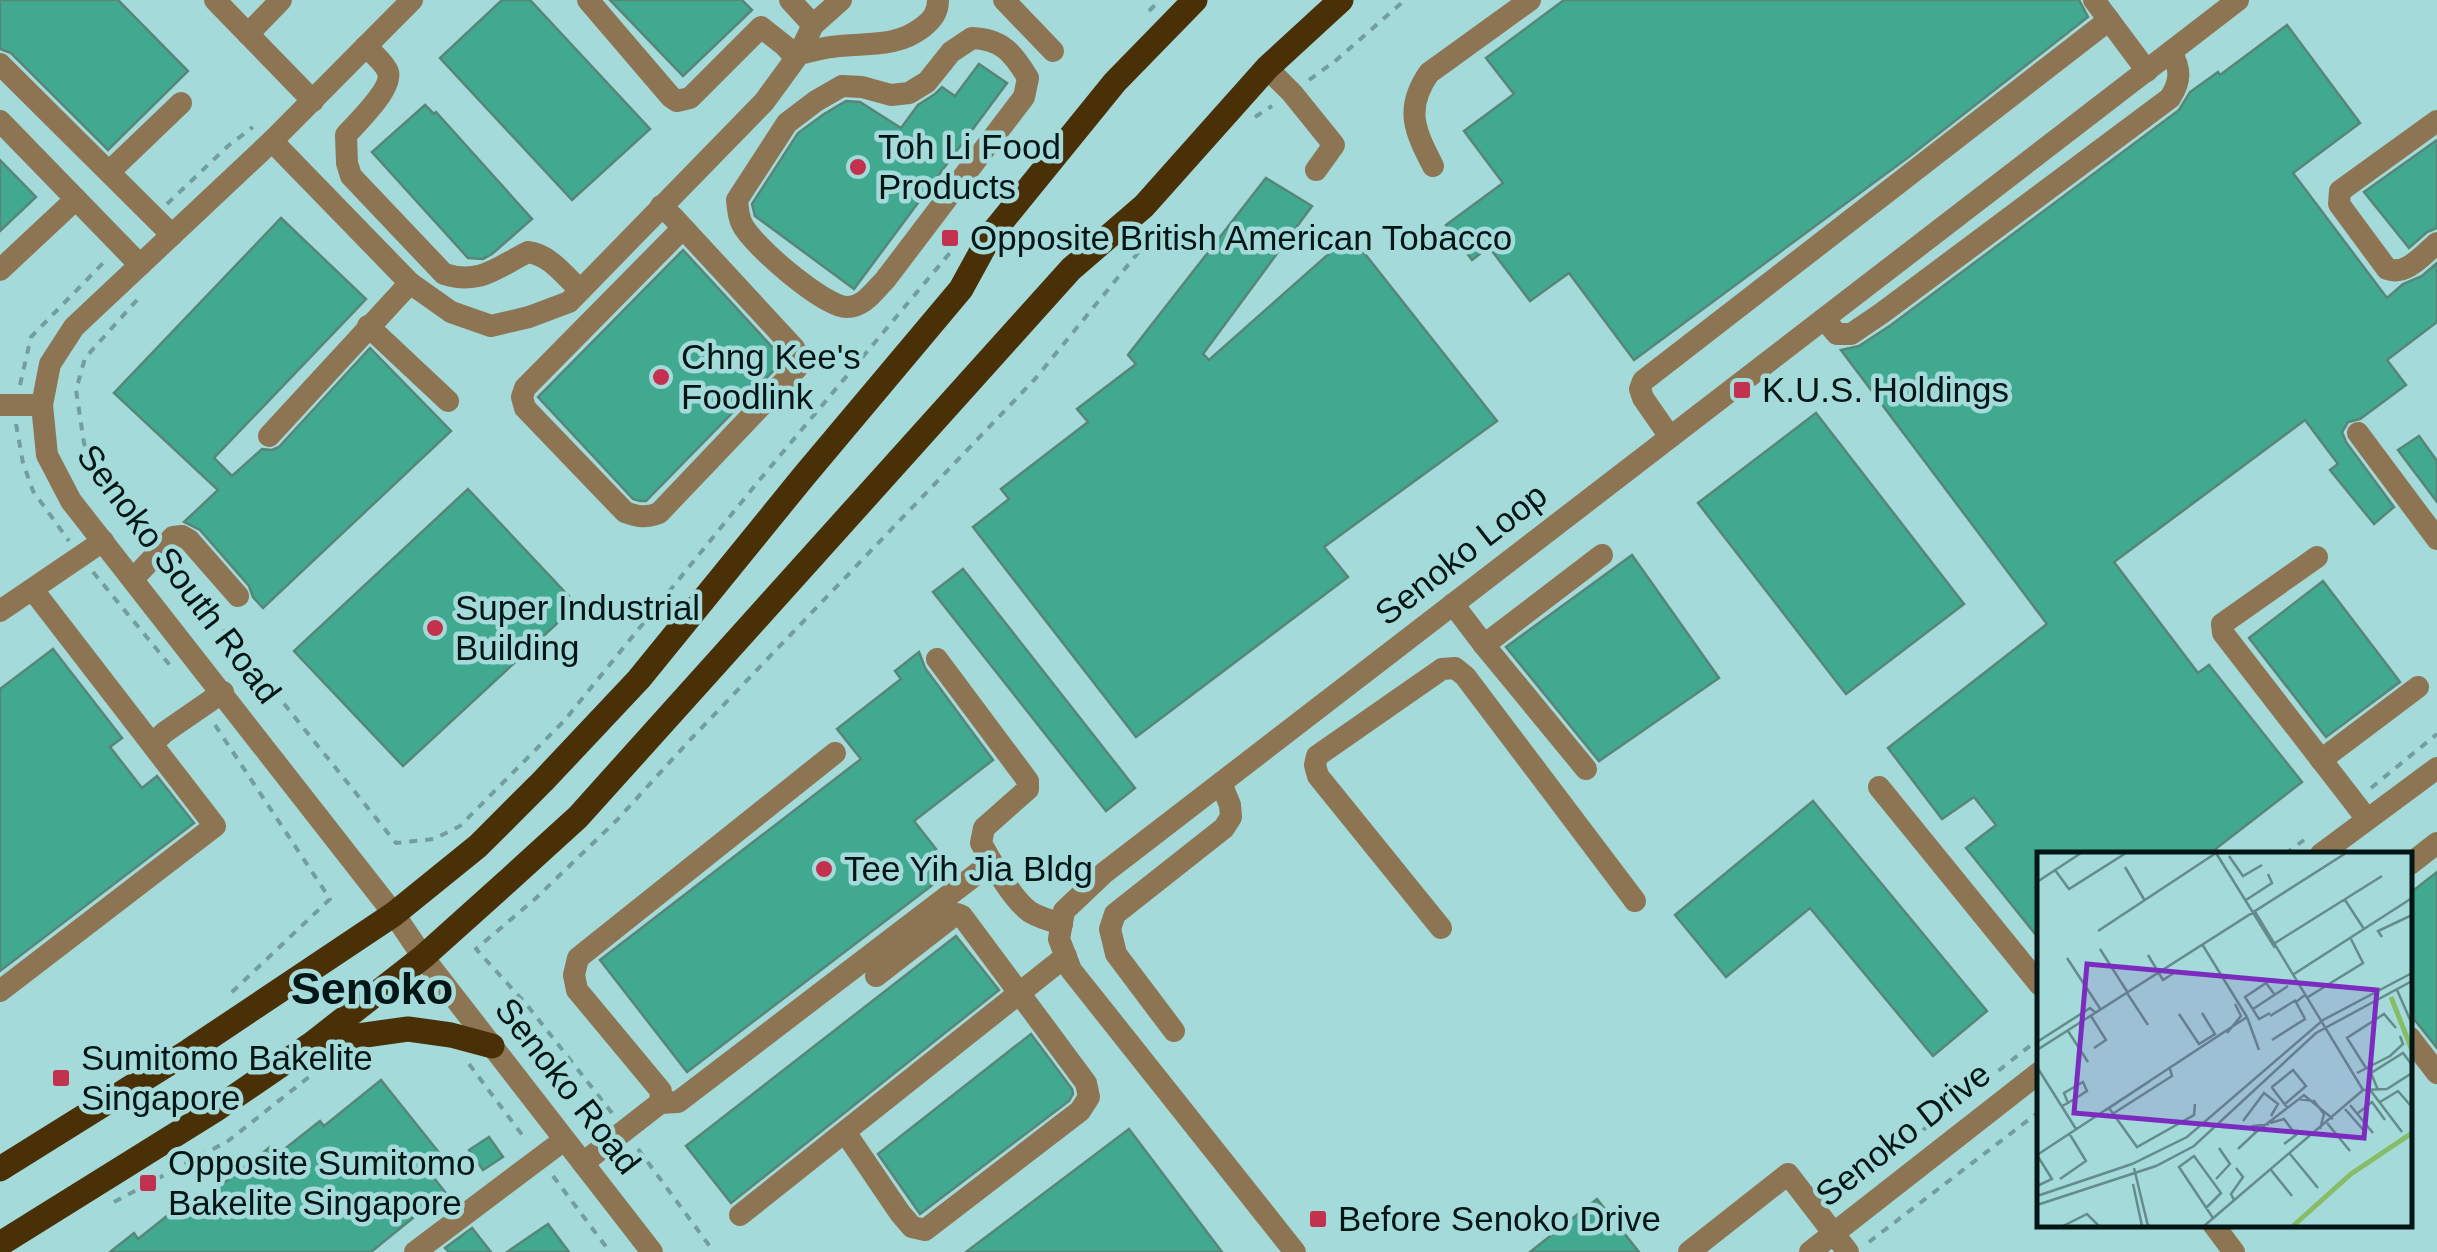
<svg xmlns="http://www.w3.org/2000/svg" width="2437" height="1252" viewBox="0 0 2437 1252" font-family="Helvetica,sans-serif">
	<rect width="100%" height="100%" fill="#a4dad9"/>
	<g fill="#42a991" stroke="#578679" stroke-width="2.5">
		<path d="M0 0H118L188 71 108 150 11 53 0 49Z"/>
		<path d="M502 0H530L650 129 572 200 440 58Z"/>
		<path d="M610 0H742L752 10 683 76Z"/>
		<path d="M1564 0H2079L2088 17 1910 156 1634 360 1569 273 1530 301 1489 247 1472 260 1446 225 1503 183 1464 131 1514 94 1486 58Z"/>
		<path d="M2287 25 2360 123 2293 173 2387 298 2403 284 2422 276 2437 263V322L2387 360 2406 385 2360 419 2348 422 2342 432 2346 442 2394 507 2374 524 2330 470 2338 464 2305 420 2114 562 2198 673 2209 665 2302 782 2209 854H2040V940L1966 848 1996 825 1974 797 1942 819 1888 748 2047 624 1841 350 1859 346 1891 325 2179 110 2190 92 2218 72 2220 75Z"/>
		<path d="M979 64 1007 83 854 289 755 216 752 204 798 133 824 114 846 101 860 102 901 128 918 105 935 94 942 87 955 96Z"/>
		<path d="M425 105 434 114 436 112 532 219 492 254 483 259 468 258 372 152Z"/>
		<path d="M2437 140V228L2427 232 2409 248 2364 192Z"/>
		<path d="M0 160 36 197 0 231Z"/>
		<path d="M1266 178 1312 206 1203 354 1209 360 1350 235 1497 421 1324 547 1348 577 1136 737 973 527 1009 499 1001 489 1088 422 1077 409 1136 364 1128 355Z"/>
		<path d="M281 218 366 299 214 458 232 476 262 449 272 450 279 447 370 348 451 431 263 608 253 597 249 586 200 530 184 522 218 490 114 393Z"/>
		<path d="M683 250 784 360 646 501H640L633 499 538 397Z"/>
		<path d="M1816 413 1964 604 1846 694 1698 503Z"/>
		<path d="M2419 436 2437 461V502L2398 450Z"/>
		<path d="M468 489 577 605 403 766 294 651Z"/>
		<path d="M1632 555 1719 678 1599 761 1506 647Z"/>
		<path d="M963 569 1135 788 1106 811 933 592Z"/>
		<path d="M2323 581 2400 682 2326 737 2249 638Z"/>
		<path d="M53 649 122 738 110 747 142 788 157 776 194 823 0 971V689Z"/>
		<path d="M919 652 925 668 993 760 914 821 936 849 923 859 939 880 687 1072 600 960 861 759 837 729 901 679 895 671Z"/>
		<path d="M1813 801 1987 1011 1933 1056 1810 908 1726 977 1675 915Z"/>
		<path d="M2437 872V1048L2410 1014V893Z"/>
		<path d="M956 936 999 990 731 1203 686 1146Z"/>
		<path d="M1031 1034 1072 1089 1073 1094 1069 1101 920 1214 878 1154Z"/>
		<path d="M381 1080 441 1155 426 1168 445 1192 371 1252H110L134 1233 138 1239 182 1204 188 1211 270 1147 277 1155 320 1121 324 1126Z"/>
		<path d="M1129 1129 1222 1252H966Z"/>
		<path d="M489 1137 503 1157 483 1170 469 1150Z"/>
		<path d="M1597 1199 1639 1252H1530Z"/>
		<path d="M548 1224 569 1252H507Z"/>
		<path d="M472 1228 491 1252H449L445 1248Z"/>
	</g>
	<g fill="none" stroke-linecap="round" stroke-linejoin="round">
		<g stroke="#729e9d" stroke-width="4" stroke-dasharray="8 8" stroke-linecap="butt">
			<path d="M1149 11 1160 0"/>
			<path d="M1309 80 1334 62 1405 0"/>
			<path d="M1255 117 1272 106"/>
			<path d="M167 204 228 146 253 127"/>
			<path d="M137 300 85 358 76 390 84 443 97 481 143 534"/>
			<path d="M20 385 31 337 105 261"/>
			<path d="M16 424 23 463 33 491 69 541"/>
			<path d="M172 568 252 664 396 843 434 839 460 826 564 721 757 483 959 242"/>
			<path d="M93 572 173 669"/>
			<path d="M215 725 330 899 231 993"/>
			<path d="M2371 788 2437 734"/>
			<path d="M2285 854 2304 840"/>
			<path d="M469 1064 526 1140"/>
			<path d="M612 1113 527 1005 476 949 535 899 617 820 689 741 1035 379 1164 221"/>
			<path d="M638 1149 714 1252"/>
			<path d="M1902 1150 1900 1148 2040 1038"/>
			<path d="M553 1176 610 1252"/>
			<path d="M114 1202 228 1141 319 1069"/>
			<path d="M1869 1242 2040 1111"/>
		</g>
		<g stroke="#8d7452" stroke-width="22">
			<path d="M215 0 313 101"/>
			<path d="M412 0 272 141 74 327 50 364 42 405 47 455 71 501 394 914 423 957 652 1252"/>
			<path d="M588 0 671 97 677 101 690 98 761 27 785 46 795 57"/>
			<path d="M790 0 813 25"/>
			<path d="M1004 0 1053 51"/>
			<path d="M2094 0 2147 71"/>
			<path d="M248 34 281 0"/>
			<path d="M972 38C1002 39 1013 53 1028 78L1024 97 885 280C874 291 864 307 847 307 824 307 752 245 742 224 738 216 738 208 737 200L787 123 816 101 842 86 862 87 891 95 909 93 927 82 951 52Z"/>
			<path d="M366 46C372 53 385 63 388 72 393 88 357 123 346 135L347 163 351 176 444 274C480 285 496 268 528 252 550 255 564 275 580 290"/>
			<path d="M799 54 813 25 841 0"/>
			<path d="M0 64 172 235"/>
			<path d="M1267 68 1292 93 1334 145 1316 170"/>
			<path d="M0 121 140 265"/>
			<path d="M2437 121 2340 191 2339 204 2387 269C2406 276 2423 255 2437 243"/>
			<path d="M272 141 410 283 451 312 491 326 529 317 569 302 764 102 799 54C810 52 820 48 831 47 864 42 895 49 923 27 933 19 938 12 938 0"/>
			<path d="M1433 166C1415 131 1404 109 1429 73L1530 0"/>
			<path d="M109 172 181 103"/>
			<path d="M661 206 673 217 794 348 800 359 798 367 659 513C646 518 638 517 625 512L525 408 522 397 525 388 683 228"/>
			<path d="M0 270 76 199"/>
			<path d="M1824 319 1837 334H1851L1882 313 2170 98C2181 81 2181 69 2171 52"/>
			<path d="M368 326 448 401"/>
			<path d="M0 405H42"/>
			<path d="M2358 433 2437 539"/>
			<path d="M269 436 410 283"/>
			<path d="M1670 437 1643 398 1640 389 1643 381 2109 20"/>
			<path d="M2317 557 2222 624 2223 633 2367 819"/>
			<path d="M133 579 173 537 182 536 189 540 238 596"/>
			<path d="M1453 604 1484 645 1586 769"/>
			<path d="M0 611 103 541"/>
			<path d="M1484 645 1602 555"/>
			<path d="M937 659 1028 781V789L984 828 981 843C992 863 1012 899 1030 912 1040 918 1051 921 1062 924"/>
			<path d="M153 743 165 732 223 692"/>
			<path d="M2321 760 2418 687"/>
			<path d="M1879 787 2040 985"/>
			<path d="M2321 854 2437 768"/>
			<path d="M2410 864 2437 843"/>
			<path d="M1441 928 1318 776 1315 765 1317 756 1442 669 1455 668 1465 676 1635 901"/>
			<path d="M0 991 215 826 33 590"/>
			<path d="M1174 1031 1116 954 1110 929 1115 914 1224 828 1231 817 1230 805 1221 783"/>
			<path d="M2410 1038 2437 1073"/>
			<path d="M660 1103 678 1102 991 863"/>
			<path d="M845 1132 900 1213 912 1227 925 1230 1080 1111 1089 1097 1086 1083 962 916 957 914 952 917 876 976"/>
			<path d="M583 1163 660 1103 661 1091 577 990 574 975 578 958 835 753"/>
			<path d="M740 1215 1066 956"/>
			<path d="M2213 1224 2234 1252"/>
			<path d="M415 1252 564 1140"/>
			<path d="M1295 1252 1071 970 1059 939 1064 911 1104 873 2238 0"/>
			<path d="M1689 1252 1788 1174 1848 1252"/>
			<path d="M1810 1252 2040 1072"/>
		</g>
		<g stroke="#493006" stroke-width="25">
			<path d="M315 1042 408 1029 451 1035 492 1046"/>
			<path d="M0 1169 189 1051 394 914 478 846 543 781 639 679 804 476 961 289 990 236 1115 82 1195 0"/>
			<path d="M0 1244 215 1110 313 1043 423 957 511 878 578 817 1071 269 1144 206 1267 68 1341 0"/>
		</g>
	</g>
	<g fill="#c2324e" stroke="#a4dad9" stroke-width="4">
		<circle cx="858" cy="167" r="10"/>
		<rect x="940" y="228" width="20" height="20" rx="5"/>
		<circle cx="661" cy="377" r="10"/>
		<rect x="1732" y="380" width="20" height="20" rx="5"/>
		<circle cx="435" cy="628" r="10"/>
		<circle cx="824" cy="869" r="10"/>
		<rect x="51" y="1068" width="20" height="20" rx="5"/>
		<rect x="138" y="1173" width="20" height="20" rx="5"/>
		<rect x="1308" y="1209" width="20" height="20" rx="5"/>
	</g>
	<g text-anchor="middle" stroke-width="9" stroke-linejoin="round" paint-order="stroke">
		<g font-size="35" fill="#021616" stroke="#a4dad9" text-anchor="start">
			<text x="878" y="159">Toh Li Food<tspan x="878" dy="40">Products</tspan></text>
			<text x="970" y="250">Opposite British American Tobacco</text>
			<text x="681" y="369">Chng Kee's<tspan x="681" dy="40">Foodlink</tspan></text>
			<text x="1762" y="402">K.U.S. Holdings</text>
			<text x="455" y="620">Super Industrial<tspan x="455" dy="40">Building</tspan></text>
			<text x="844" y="881">Tee Yih Jia Bldg</text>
			<text x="81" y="1070">Sumitomo Bakelite<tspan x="81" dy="40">Singapore</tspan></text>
			<text x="168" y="1175">Opposite Sumitomo<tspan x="168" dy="40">Bakelite Singapore</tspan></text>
			<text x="1338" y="1231">Before Senoko Drive</text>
		</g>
		<g font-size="35" fill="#021616" stroke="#a4dad9">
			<text transform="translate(1461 554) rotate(-38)" y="12">Senoko Loop</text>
			<text transform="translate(179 574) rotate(53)" y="12">Senoko South Road</text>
			<text transform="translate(568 1086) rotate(52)" y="12">Senoko Road</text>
			<text transform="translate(1903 1134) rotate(-38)" y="12">Senoko Drive</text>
		</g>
		<g font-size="45" font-weight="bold" fill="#021616" stroke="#a4dad9">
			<text x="372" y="1004">Senoko</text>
		</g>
	</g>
	<g transform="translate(2037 852)">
		<rect width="375" height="375" fill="#a4dad9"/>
		<path fill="none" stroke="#88bd68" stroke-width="5" d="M354 145 375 198M256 374 314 322 375 281"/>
		<path fill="none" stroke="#638c8b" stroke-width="2.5" d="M179 1 238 96M192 4 206 24 225 13M88 15 108 49M18 18 32 37 89 1M0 30 44 1M209 48 235 31 231 22M308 48 327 77M217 58 326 238M61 79 179 1M345 85 341 79 375 63M238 91 345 24M165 92 210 165M63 97 91 141M111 103 126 128 140 119M30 106 64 158M257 122 375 46M360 138 375 172M90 141 111 173M271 145 326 111 314 87M216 157 251 134M233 161 222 167 208 145 229 131 238 143M142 162 162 192 178 182 165 161M54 164 69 188 57 196M233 164 259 148M210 165 222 198M31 179 51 210M190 181 204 164 198 152M235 188 268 167 259 150 269 142M0 190 53 156 59 161M0 198 309 1M0 215 39 277M329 216 310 186 347 162 359 176M320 221 353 204 366 192 363 184M326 238 350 237 375 221M341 238 334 221 366 201 375 213M334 239 365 280M261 247 277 249 287 262 283 277M343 250 361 239 374 254M248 252 269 234 256 218 235 235 236 237 249 254 250 255M313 253 336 281M25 254 31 251 50 239 46 230 27 241 31 251M72 256 100 295 157 263 158 252M308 257 329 281M69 258 113 229M77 261 135 224 133 217M320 262 335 250 348 268M206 269 227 241 241 252 234 264M233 271 247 267 259 283 247 292M290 271 313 299M218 281 267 243 296 267M201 297 218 281 216 274 232 272M253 302 281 336M0 303 210 165M0 303 15 327 0 334M97 316 111 374M234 318 255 344M23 327 49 309 32 281M179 327 193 312 182 296M96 332 105 374M0 344 95 312 150 285 286 168 375 121M197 348 194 342 206 325 199 316M0 353 119 314 157 294 279 181 375 129M169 356 184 341 157 304 142 315 176 366M26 374 50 362 62 374M167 374 326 238"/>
		<path fill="#7b2cbf" fill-opacity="0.15" stroke="#7b2cbf" stroke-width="5" d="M50 112 340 138 327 286 37 261Z"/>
		<rect width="375" height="375" fill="none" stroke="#021616" stroke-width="5"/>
	</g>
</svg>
